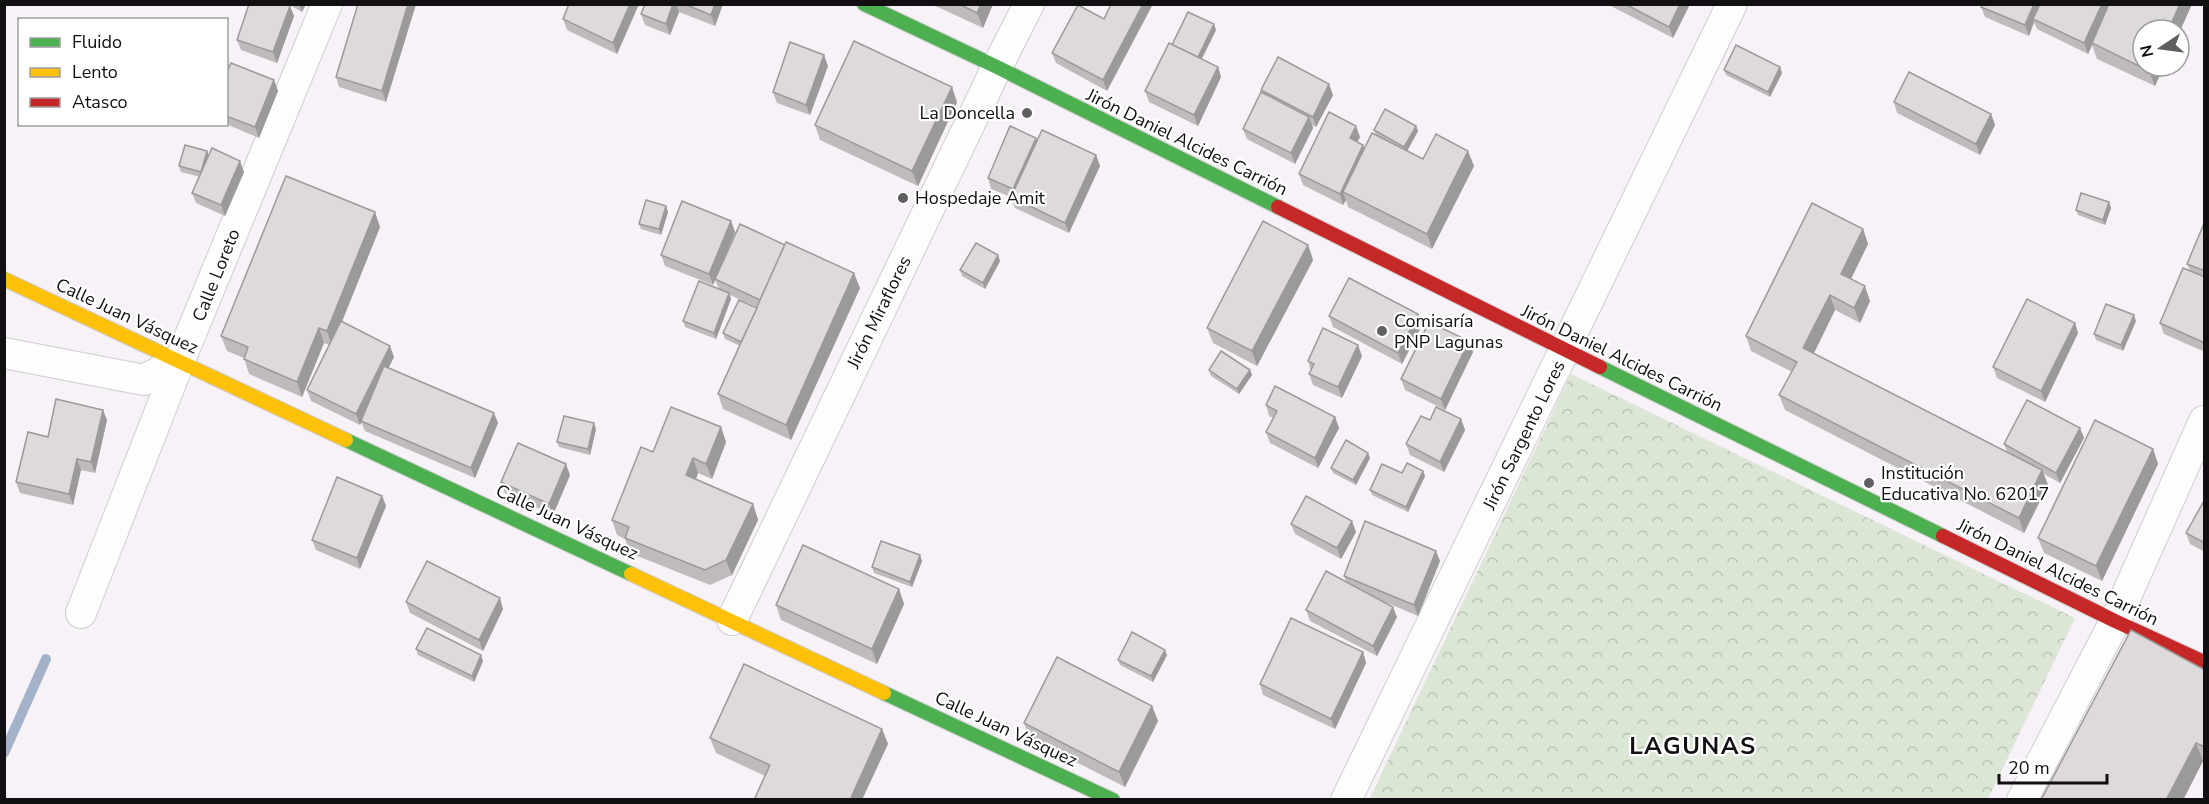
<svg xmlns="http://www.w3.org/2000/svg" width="2209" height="804" viewBox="0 0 2209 804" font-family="'Nunito Sans',sans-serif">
	<defs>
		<pattern id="park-crowns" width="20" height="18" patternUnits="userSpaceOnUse" patternTransform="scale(1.5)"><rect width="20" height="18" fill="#dce6d5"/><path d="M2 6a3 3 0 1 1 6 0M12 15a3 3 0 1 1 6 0" fill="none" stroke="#bcc4b6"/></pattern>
	</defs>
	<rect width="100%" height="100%" fill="#f6f2f7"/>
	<path fill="url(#park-crowns)" d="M1571 374 2075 618 1988 799 1369 800Z"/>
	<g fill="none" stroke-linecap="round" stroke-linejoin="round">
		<path stroke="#a3b1c9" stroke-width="10" d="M4 753 46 659"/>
		<defs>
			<g id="street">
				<path d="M4 353 144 380 180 360"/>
				<path d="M81 613 180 360 327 4"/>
				<path d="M732 620 997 67 1029 4"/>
				<path d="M1346 800 1732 4"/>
				<path d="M2022 800 2115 621 2204 421"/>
			</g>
			<g id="fast">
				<path d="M864 4 997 67 1278 207"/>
				<path d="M1600 367 1943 536"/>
				<path d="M346 440 631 574"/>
				<path d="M884 693 1113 800"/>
			</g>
			<g id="slow">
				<path d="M4 279 346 440"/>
				<path d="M631 574 884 693"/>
			</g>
			<g id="jam">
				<path d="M1278 207 1600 367"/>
				<path d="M1943 536 2115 621 2204 662"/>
			</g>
		</defs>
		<use href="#street" stroke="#cfcdcf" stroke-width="32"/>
		<use href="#fast" stroke="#cfcdcf" stroke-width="16"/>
		<use href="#slow" stroke="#cfcdcf" stroke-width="16"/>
		<use href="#jam" stroke="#cfcdcf" stroke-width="16"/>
		<use href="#street" stroke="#fefdfe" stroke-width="30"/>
		<use href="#fast" stroke="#4caf50" stroke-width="14"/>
		<use href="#slow" stroke="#ffc107" stroke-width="14"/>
		<use href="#jam" stroke="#c62828" stroke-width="14"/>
	</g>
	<g fill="#bfbbbc">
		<path d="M288 4H306L302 12Z"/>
		<path d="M358 4H416L386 102 339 87 336 77Z"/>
		<path d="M569 4H639L617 54 567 30 563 19Z"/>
		<path d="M645 4H723L715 26 679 12 670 35 645 25 641 14Z"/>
		<path d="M931 4H993L983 28Z"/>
		<path d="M1607 4H1690L1673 38Z"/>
		<path d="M2192 4 2179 33V30L2155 86 2097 59 2092 45 2088 54 2037 29 2034 22 2029 36 1985 17 1981 7Z"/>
		<path d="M290 6 294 16 277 63 241 50 237 40Z"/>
		<path d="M1104 19 1107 91 1056 63 1052 53Z"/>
		<path d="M1216 30 1202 59 1218 67 1221 77 1198 126 1149 102 1145 91 1172 45Z"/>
		<path d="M828 66 810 115 777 103 773 92Z"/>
		<path d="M1780 67 1782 73 1770 97 1726 75 1724 70Z"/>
		<path d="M226 74 274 80 278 91 259 138 226 124Z"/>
		<path d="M1261 90 1333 95 1316 127 1312 125 1313 128 1295 164 1247 139 1243 129 1262 93Z"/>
		<path d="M957 102 918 186 820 140 815 125Z"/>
		<path d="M1894 102 1991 114 1995 125 1980 155 1897 113Z"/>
		<path d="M1416 126 1418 131 1407 151 1423 159 1474 166 1432 249 1348 207 1346 200 1343 205 1303 185 1299 174 1360 137 1357 142 1363 145 1365 149 1376 135 1374 130Z"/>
		<path d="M1037 141 1096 155 1100 166 1069 233 1015 208 1011 197 991 189 988 178Z"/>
		<path d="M207 151 209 156 244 172 225 216 196 203 192 193 200 177 181 172 179 166Z"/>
		<path d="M2109 202 2111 208 2105 225 2078 215 2076 210Z"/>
		<path d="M666 206 668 212 661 235 641 229 639 224Z"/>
		<path d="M731 221 735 232 718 274 860 288 791 440 723 409 718 394 740 346 725 339 723 333 757 307 730 295 731 299 716 339 685 327 683 321 719 289 715 280 713 285 665 266 661 255Z"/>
		<path d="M2205 221V352L2164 334 2160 323 2190 271 2187 264Z"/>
		<path d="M380 227 342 322 394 357 388 368 498 423 475 478 365 431 361 422 360 425 311 401 307 390 329 345 324 343 302 397 249 374 244 358 227 351 221 336Z"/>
		<path d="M1863 229 1868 244 1851 279 1870 301 1860 323 1835 310 1814 353 2007 452 2004 444 2080 428 2084 438 2060 483 2044 474 2048 485 2024 533 1785 410 1779 395 1792 372 1751 351 1746 336Z"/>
		<path d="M1308 245 1313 260 1257 366 1213 343 1207 328Z"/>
		<path d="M998 255 1000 261 985 289 962 276 960 270Z"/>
		<path d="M1418 314 1422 325 1402 364 1333 327 1329 316Z"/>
		<path d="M2136 321 2123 351 2096 340 2094 334Z"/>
		<path d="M2075 323 2078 333 2045 402 1997 378 1993 367Z"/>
		<path d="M1469 341 1473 352 1445 410 1405 390 1401 379Z"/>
		<path d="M1362 356 1342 398 1313 385 1309 374 1311 371 1308 361Z"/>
		<path d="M1209 370H1250L1252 375 1239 394 1211 376Z"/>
		<path d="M1266 405 1335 417 1339 428 1318 468 1270 443 1266 432 1274 418 1269 416Z"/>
		<path d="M1461 419 1465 430 1444 472 1410 455 1406 444 1430 420Z"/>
		<path d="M107 420 95 473 81 470 73 505 20 493 16 482 48 437Z"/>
		<path d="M721 427 726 442 712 479 698 473 696 479 753 504 758 520 732 575 710 585 630 553 625 539 617 535 612 520 653 452Z"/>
		<path d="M596 429 590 455 559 447 557 442Z"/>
		<path d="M2153 449 2158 464 2102 581 2044 553 2038 538Z"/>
		<path d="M1370 458 1356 485 1333 473 1331 468Z"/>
		<path d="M1423 471 1425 476 1408 512 1372 495 1370 490Z"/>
		<path d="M570 475 553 515 505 493 501 482Z"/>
		<path d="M382 496 386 506 360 569 316 550 312 540Z"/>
		<path d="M2205 499V552L2190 544 2186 533Z"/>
		<path d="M1291 524 1356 532 1341 559 1295 534Z"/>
		<path d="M920 555 922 561 912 587 874 573 872 567Z"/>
		<path d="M1440 561 1418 616 1383 601 1397 617 1377 656 1310 621 1306 610 1346 581 1344 576Z"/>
		<path d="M899 589 904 604 877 664 781 620 776 605Z"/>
		<path d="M406 602 503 609 483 651 410 613Z"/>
		<path d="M416 649 483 661 474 682 418 655Z"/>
		<path d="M1363 652 1366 663 1335 729 1263 695 1260 684Z"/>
		<path d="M1167 655 1153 682 1120 665 1118 660Z"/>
		<path d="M2205 670V762L2203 761 2183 800Z"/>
		<path d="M1152 706 1158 721 1125 787 1029 738 1024 723Z"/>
		<path d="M882 729 888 744 765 776 716 753 710 738Z"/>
	</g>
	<g fill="#9b9999">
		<path d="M299 4H306L302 12Z"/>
		<path d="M408 4H416L386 102 382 91Z"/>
		<path d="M630 4H639L617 54 613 43Z"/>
		<path d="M673 4H676L679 12 670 35 666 24Z"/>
		<path d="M715 4H723L715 26 711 15Z"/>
		<path d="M981 4H993L983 28 977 13Z"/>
		<path d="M1143 4H1153L1107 91 1103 80Z"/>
		<path d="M1680 4H1690L1673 38 1669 27Z"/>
		<path d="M2034 4H2042L2033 19 2034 22 2029 36 2025 25Z"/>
		<path d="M2102 4H2111L2088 54 2084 43Z"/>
		<path d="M2180 4H2192L2179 33V30H2168Z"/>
		<path d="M290 6 294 16 277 63 273 52Z"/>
		<path d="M1214 24 1216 30 1198 66 1196 61Z"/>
		<path d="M824 55 828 66 810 115 806 105Z"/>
		<path d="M2152 66H2164L2155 86 2149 71Z"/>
		<path d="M1218 67 1221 77 1198 126 1194 115Z"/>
		<path d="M1780 67 1782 73 1770 97 1768 92Z"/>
		<path d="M274 80 278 91 259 138 255 127Z"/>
		<path d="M1329 84 1333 95 1316 127 1313 117Z"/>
		<path d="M952 87 957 102 918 186 912 171Z"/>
		<path d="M1991 114 1995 125 1980 155 1976 144Z"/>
		<path d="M1309 117 1313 128 1295 164 1291 153Z"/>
		<path d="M1356 126 1360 137 1354 149 1350 138Z"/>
		<path d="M1416 126 1418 131 1406 153 1404 147Z"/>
		<path d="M1036 138 1040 148 1017 200 1013 189Z"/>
		<path d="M1363 145 1367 156 1343 192 1346 200 1343 205 1340 194Z"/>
		<path d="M207 151 209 157 201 172Z"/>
		<path d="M1468 151 1474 166 1432 249 1427 234Z"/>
		<path d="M1096 155 1100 166 1069 233 1065 223Z"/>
		<path d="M240 161 244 172 225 216 221 205Z"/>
		<path d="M2109 202 2111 208 2105 225 2103 220Z"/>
		<path d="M666 206 668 212 661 235 659 229Z"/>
		<path d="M375 212 380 227 332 346 327 331Z"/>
		<path d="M731 221 735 232 713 285 709 274Z"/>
		<path d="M1863 229 1868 244 1846 289 1841 274Z"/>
		<path d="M1308 245 1313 260 1257 366 1252 351Z"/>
		<path d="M998 255 1000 261 985 289 983 283Z"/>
		<path d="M854 273 860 288 791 440 786 425Z"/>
		<path d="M1865 286 1870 301 1860 323 1854 308Z"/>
		<path d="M729 293 731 299 716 339 714 333Z"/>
		<path d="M1830 295 1835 310 1809 363 1803 348Z"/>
		<path d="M1418 314 1422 325 1402 364 1398 353Z"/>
		<path d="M2134 315 2136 321 2123 351 2121 345Z"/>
		<path d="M2075 323 2078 333 2045 402 2041 391Z"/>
		<path d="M319 328 324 343 302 397 297 382Z"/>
		<path d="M1469 341 1473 352 1445 410 1441 399Z"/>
		<path d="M1358 345 1362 356 1342 398 1338 387Z"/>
		<path d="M390 346 394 357 360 425 356 414Z"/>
		<path d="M1250 370 1252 375 1239 394 1237 389Z"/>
		<path d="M103 410 107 420 95 473 91 462Z"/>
		<path d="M494 413 498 423 475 478 471 468Z"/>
		<path d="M1335 417 1339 428 1318 468 1315 458Z"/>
		<path d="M1461 419 1465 430 1444 472 1440 462Z"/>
		<path d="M594 423 596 429 590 455 588 449Z"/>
		<path d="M721 427 726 442 712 479 706 464Z"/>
		<path d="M2080 428 2084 438 2060 483 2056 473Z"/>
		<path d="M2153 449 2158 464 2102 581 2096 566Z"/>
		<path d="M1368 453 1370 458 1356 485 1353 480Z"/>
		<path d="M693 458 698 473 692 490 686 475Z"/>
		<path d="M77 459 81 470 73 505 69 494Z"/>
		<path d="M566 464 570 475 553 515 549 504Z"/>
		<path d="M2042 470 2048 485 2024 533 2019 518Z"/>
		<path d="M1423 471 1425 476 1408 512 1406 507Z"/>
		<path d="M382 496 386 506 360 569 357 558Z"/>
		<path d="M753 504 758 520 732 575 726 560Z"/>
		<path d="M1352 521 1356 532 1341 559 1337 548Z"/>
		<path d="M1436 551 1440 561 1418 616 1414 605Z"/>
		<path d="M920 555 922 561 912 587 910 582Z"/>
		<path d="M899 589 904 604 877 664 872 649Z"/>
		<path d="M500 598 503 609 483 651 479 640Z"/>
		<path d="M1393 607 1397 617 1377 656 1373 646Z"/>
		<path d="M1165 650 1167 655 1153 682 1151 676Z"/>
		<path d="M1363 652 1366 663 1335 729 1331 719Z"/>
		<path d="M481 655 483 661 474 682 472 676Z"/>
		<path d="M1152 706 1158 721 1125 787 1119 772Z"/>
		<path d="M882 729 888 744 862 800H850Z"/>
		<path d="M2196 743 2203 761 2183 800H2166Z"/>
	</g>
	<g fill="#dedadb" stroke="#9b9999" stroke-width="1.5">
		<path d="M249 4H287L290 6 273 52 237 40Z"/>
		<path d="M358 4H408L382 91 336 77Z"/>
		<path d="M569 4H630L613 43 563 19Z"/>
		<path d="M645 4H673L666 24 641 14Z"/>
		<path d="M684 4H715L711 15Z"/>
		<path d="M959 4H981L977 13Z"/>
		<path d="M1111 4H1143L1103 80 1052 53 1078 5 1104 19Z"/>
		<path d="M1625 4H1680L1669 27Z"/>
		<path d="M1982 4H2034L2025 25 1981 7Z"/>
		<path d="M2040 4H2102L2084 43 2033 19Z"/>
		<path d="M2109 4H2180L2168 30H2143V66H2152L2149 71 2092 43Z"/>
		<path d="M1188 12 1214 24 1198 57 1172 45Z"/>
		<path d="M854 41 952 87 912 171 815 125Z"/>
		<path d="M790 42 824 55 806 105 773 92Z"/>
		<path d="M1169 43 1218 67 1194 115 1145 91Z"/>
		<path d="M1736 45 1780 67 1768 92 1724 70Z"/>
		<path d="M1278 57 1329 84 1313 117 1261 90Z"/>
		<path d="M231 63 274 80 255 127 226 116V74Z"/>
		<path d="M1909 72 1991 114 1976 144 1894 102Z"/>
		<path d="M1261 92 1309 117 1291 153 1243 129Z"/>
		<path d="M1385 109 1416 126 1404 147 1374 130Z"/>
		<path d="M1329 112 1356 126 1350 138 1363 145 1340 194 1299 174Z"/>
		<path d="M1010 126 1036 138 1013 189 988 178Z"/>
		<path d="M1042 130 1096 155 1065 223 1011 197Z"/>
		<path d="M1372 133 1423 159 1436 134 1468 151 1427 234 1343 192Z"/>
		<path d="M185 145 207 151 201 172 179 166Z"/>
		<path d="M212 148 240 161 221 205 192 193Z"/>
		<path d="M286 176 375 212 327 331 319 328 297 382 244 359 248 347 221 336Z"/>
		<path d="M2081 193 2109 202 2103 220 2076 210Z"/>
		<path d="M646 200 666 206 659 229 639 224Z"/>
		<path d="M682 201 731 221 709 274 661 255Z"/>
		<path d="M1812 203 1863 229 1841 274 1865 286 1854 308 1830 295 1803 348 2042 470 2019 518 1779 395 1797 362 1746 336Z"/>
		<path d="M1263 221 1308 245 1252 351 1207 328Z"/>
		<path d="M2205 221V271L2187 264Z"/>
		<path d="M740 224 785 245 760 300 715 279Z"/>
		<path d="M786 242 854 273 786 425 718 394Z"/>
		<path d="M976 243 998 255 983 283 960 270Z"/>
		<path d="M2183 268 2205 277V343L2160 323Z"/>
		<path d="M1349 278 1418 314 1398 353 1329 316Z"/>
		<path d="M699 281 729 293 714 333 683 321Z"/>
		<path d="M2027 299 2075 323 2041 391 1993 367Z"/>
		<path d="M739 300 757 308 741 342 723 333Z"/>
		<path d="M2106 304 2134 315 2121 345 2094 334Z"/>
		<path d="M341 321 390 346 356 414 307 390Z"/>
		<path d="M1429 322 1469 341 1441 399 1401 379Z"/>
		<path d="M1323 328 1358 345 1338 387 1309 374 1314 364 1308 361Z"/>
		<path d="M1221 351 1250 370 1237 389 1209 370Z"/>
		<path d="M384 366 494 413 471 468 361 421Z"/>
		<path d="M1275 386 1335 417 1315 458 1266 432 1277 411 1266 405Z"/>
		<path d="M56 399 103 410 91 462 77 459 69 494 16 482 28 432 48 437Z"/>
		<path d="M2027 400 2080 428 2056 473 2004 444Z"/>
		<path d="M671 407 721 427 706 464 693 458 686 475 753 504 726 560 705 570 625 538 629 527 612 520 641 447 653 452Z"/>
		<path d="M1436 407 1461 419 1440 462 1406 444 1421 416 1430 420Z"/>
		<path d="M564 416 594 423 588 449 557 442Z"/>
		<path d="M2095 420 2153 449 2096 566 2038 538Z"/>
		<path d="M1346 440 1368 453 1353 480 1331 468Z"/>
		<path d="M518 443 566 464 549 504 501 482Z"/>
		<path d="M1407 463 1423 471 1406 507 1370 490 1382 464 1402 473Z"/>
		<path d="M337 477 382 496 357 558 312 540Z"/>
		<path d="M1306 496 1352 521 1337 548 1291 524Z"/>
		<path d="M2205 499V543L2186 533Z"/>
		<path d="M1365 521 1436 551 1414 605 1344 576Z"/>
		<path d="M881 541 920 555 910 582 872 567Z"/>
		<path d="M803 545 899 589 872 649 776 605Z"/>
		<path d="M427 561 500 598 479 640 406 602Z"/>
		<path d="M1326 571 1393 607 1373 646 1306 610Z"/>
		<path d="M1291 618 1363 652 1331 719 1260 684Z"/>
		<path d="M427 628 481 655 472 676 416 649Z"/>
		<path d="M2131 630 2205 670V747L2196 743 2166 800H2041Z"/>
		<path d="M1132 632 1165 650 1151 676 1118 660Z"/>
		<path d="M1057 657 1152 706 1119 772 1024 723Z"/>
		<path d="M744 664 882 729 850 800H754L770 765 710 738Z"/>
	</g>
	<g fill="#615e62" stroke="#fff" stroke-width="2">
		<circle cx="1027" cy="113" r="6"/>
		<circle cx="903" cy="198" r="6"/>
		<circle cx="1382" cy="331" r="6"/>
		<circle cx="1869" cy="483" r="6"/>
	</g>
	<g text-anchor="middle" stroke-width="4.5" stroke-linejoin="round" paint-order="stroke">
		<g font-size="18" fill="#110f11" stroke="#fff" text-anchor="start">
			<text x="1015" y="119" text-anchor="end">La Doncella</text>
			<text x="915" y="204">Hospedaje Amit</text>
			<text x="1394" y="327">Comisaría<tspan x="1394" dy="21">PNP Lagunas</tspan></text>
			<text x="1881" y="479">Institución<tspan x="1881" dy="21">Educativa No. 62017</tspan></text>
		</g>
		<g font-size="18" fill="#110f11" stroke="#fff">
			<text transform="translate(1187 142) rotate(26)" y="6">Jirón Daniel Alcides Carrión</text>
			<text transform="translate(216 275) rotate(-68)" y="6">Calle Loreto</text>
			<text transform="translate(879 312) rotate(-64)" y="6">Jirón Miraflores</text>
			<text transform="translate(127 316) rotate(25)" y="6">Calle Juan Vásquez</text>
			<text transform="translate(1622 358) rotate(26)" y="6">Jirón Daniel Alcides Carrión</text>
			<text transform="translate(1524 435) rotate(-64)" y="6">Jirón Sargento Lores</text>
			<text transform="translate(567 522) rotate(25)" y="6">Calle Juan Vásquez</text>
			<text transform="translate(2058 572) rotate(26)" y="6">Jirón Daniel Alcides Carrión</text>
			<text transform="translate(1006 729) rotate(25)" y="6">Calle Juan Vásquez</text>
		</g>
		<g font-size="24" font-weight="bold" letter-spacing="1.5" fill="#110f11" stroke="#fff">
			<text x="1693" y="754">LAGUNAS</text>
		</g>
	</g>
	<rect width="2209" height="804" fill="none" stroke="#110f11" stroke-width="12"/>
	<rect x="18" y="18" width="210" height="108" fill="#ffffff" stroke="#a09fa0" stroke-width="1.5"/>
	<rect x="30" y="38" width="30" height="9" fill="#4caf50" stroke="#a09fa0" stroke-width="1.5"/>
	<text x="72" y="48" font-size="18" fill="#110f11">Fluido</text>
	<rect x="30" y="68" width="30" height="9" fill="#ffc107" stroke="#a09fa0" stroke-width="1.5"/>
	<text x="72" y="78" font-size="18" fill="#110f11">Lento</text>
	<rect x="30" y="98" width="30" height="9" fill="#c62828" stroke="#a09fa0" stroke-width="1.5"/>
	<text x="72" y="108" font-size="18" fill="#110f11">Atasco</text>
	<g transform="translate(2161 48) rotate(257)"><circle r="28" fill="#ffffff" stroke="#a09fa0" stroke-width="1.5"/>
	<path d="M0-4.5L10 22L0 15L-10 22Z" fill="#615e62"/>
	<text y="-9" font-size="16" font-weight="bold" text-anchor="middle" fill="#110f11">N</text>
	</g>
	<path d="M1999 774v9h108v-9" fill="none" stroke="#110f11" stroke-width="3"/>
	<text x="2008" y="774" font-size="18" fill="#110f11" stroke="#ffffff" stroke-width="4.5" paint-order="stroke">20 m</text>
</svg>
